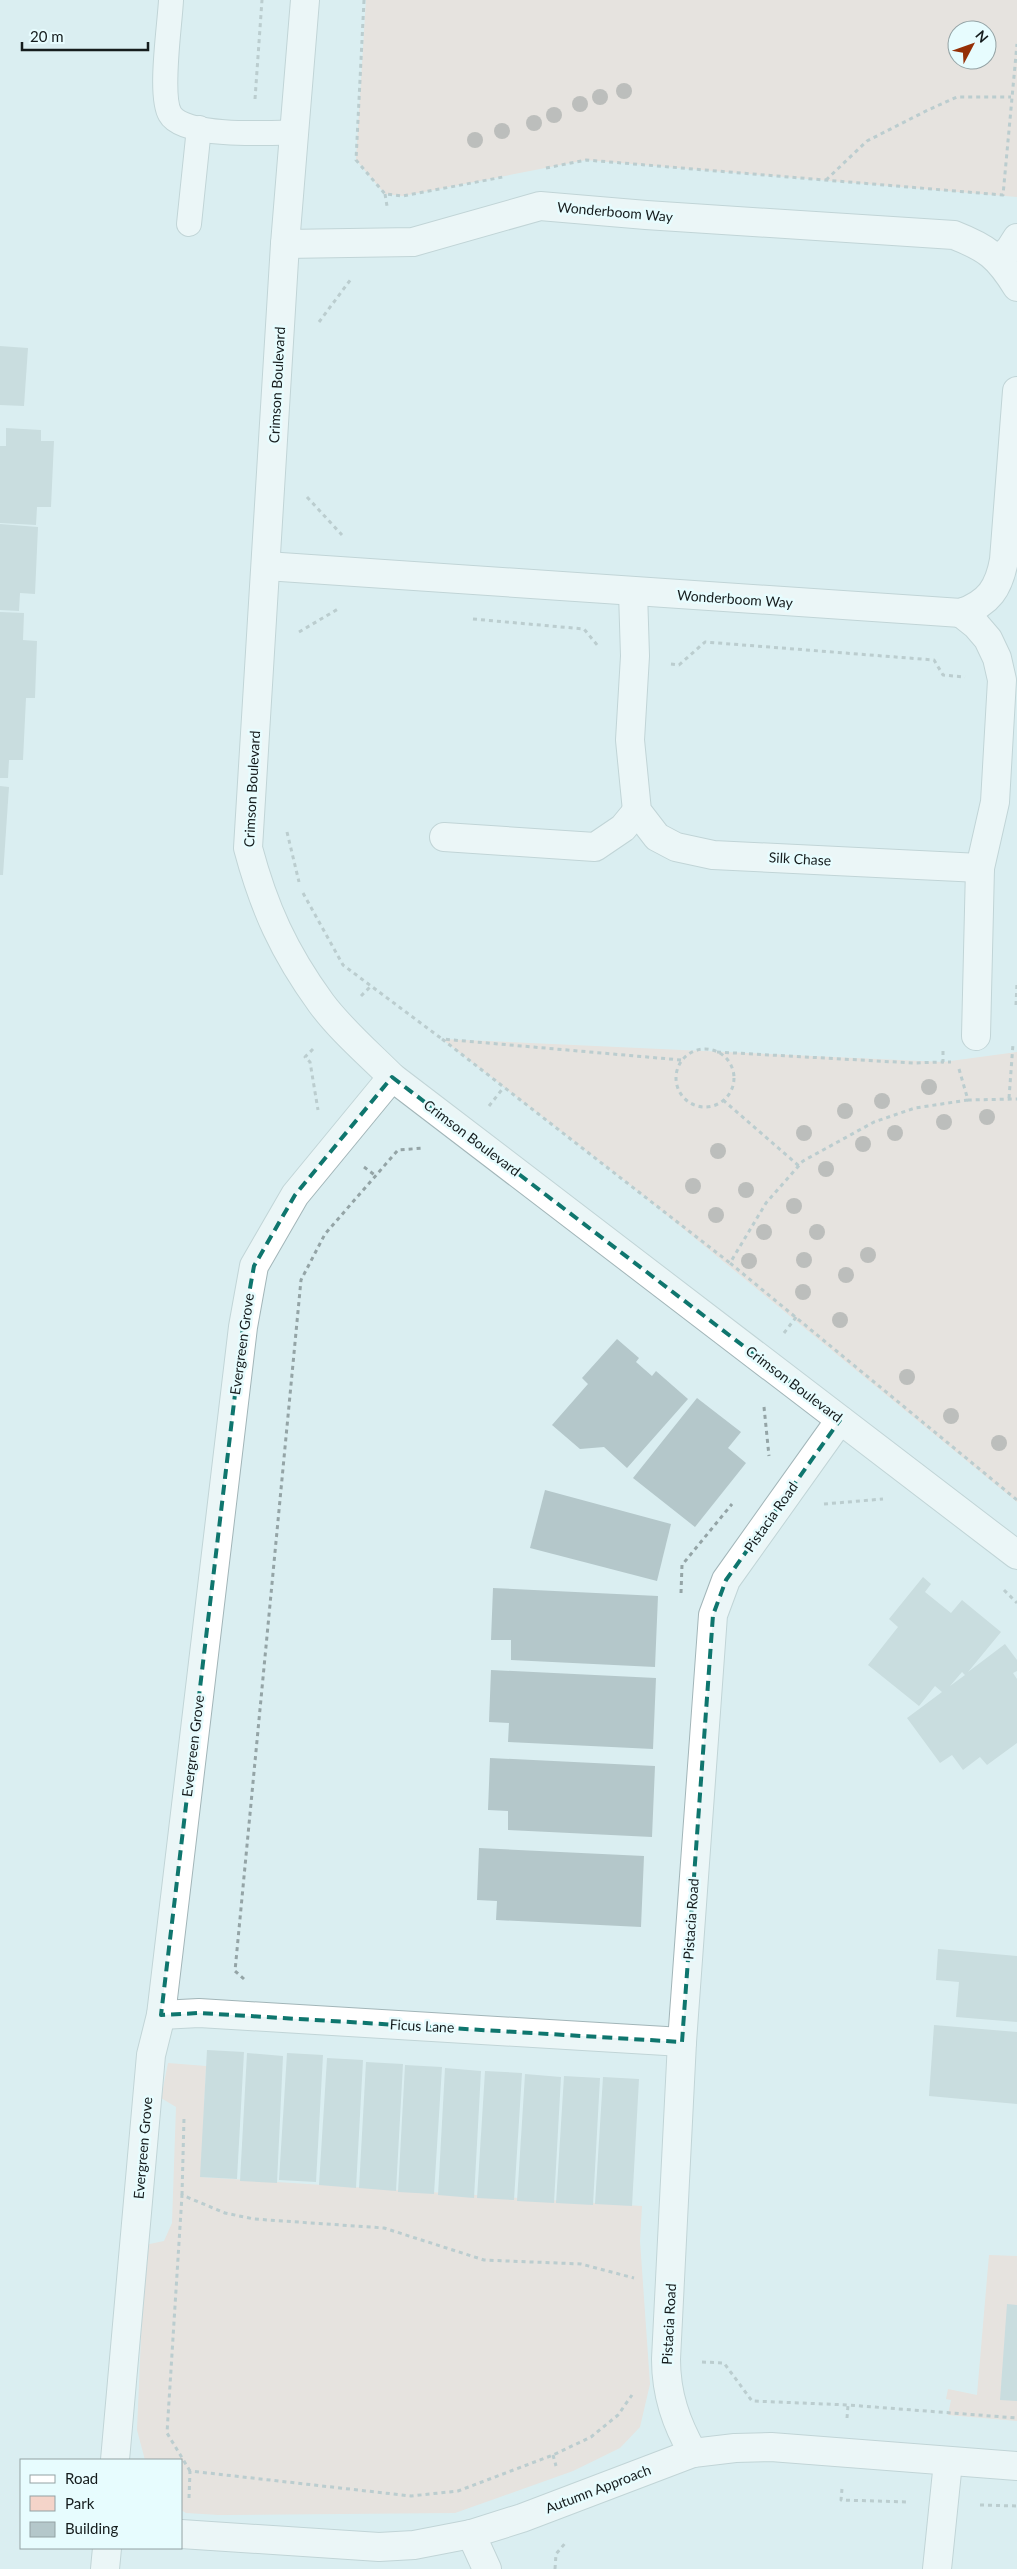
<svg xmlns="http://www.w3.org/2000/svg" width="1017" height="2569" viewBox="0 0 1017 2569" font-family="Lato,sans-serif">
	<rect width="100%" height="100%" fill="#daeef1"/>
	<g fill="#f4d4c9" fill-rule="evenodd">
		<path d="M366 0H1017V197L586 160 403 196 385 194 356 160ZM957 30H987V60H957Z"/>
		<path d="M442 1039 943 1062 1017 1052V1502L625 1181Z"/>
		<path d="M168 2063 206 2066 201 2177 642 2206 640 2241 650 2384 640 2427 620 2448 573 2471 455 2513 219 2515 186 2513 181 2510V2460H145L137 2430 145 2245 164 2241 172 2223 176 2107 161 2098Z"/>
		<path d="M989 2255 1017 2256V2421L948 2415 951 2400 946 2399 948 2389 977 2395Z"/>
	</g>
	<g fill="#b4c7ca" fill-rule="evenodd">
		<path d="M0 346 28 348 24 406 0 405Z"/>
		<path d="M6 428 41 430V441H54L51 507H37L36 525 0 523V446H6Z"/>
		<path d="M0 524 38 527 35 594 20 593 19 611 0 610Z"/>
		<path d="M0 612 24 613 23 640 37 641 35 698H26L23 760H9L8 778H0Z"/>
		<path d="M0 786 9 787 3 875H0Z"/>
		<path d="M617 1339 639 1358 636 1362 652 1376 656 1371 688 1399 627 1468 604 1447 580 1449 552 1425 588 1384 582 1378Z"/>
		<path d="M697 1398 741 1432 728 1448 746 1463 695 1527 633 1478Z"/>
		<path d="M545 1490 671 1524 657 1581 530 1548Z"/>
		<path d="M923 1577 931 1584 925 1592 951 1613 962 1600 1001 1632 968 1672 1005 1644 1017 1660V1671L1013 1673 1017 1679V1743L987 1765 980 1757 963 1770 952 1755 940 1763 907 1718 942 1692 935 1686 919 1706 868 1665 898 1627 889 1619ZM962 1672 965 1675 950 1686Z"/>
		<path d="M493 1588 658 1596 655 1667 511 1660V1640H491Z"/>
		<path d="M491 1670 656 1678 653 1749 508 1742 509 1723 489 1722Z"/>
		<path d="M490 1758 655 1766 652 1837 508 1830V1811L488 1810Z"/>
		<path d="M479 1848 644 1856 641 1927 496 1920 497 1901 477 1900Z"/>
		<path d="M938 1949 1017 1956V2022L956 2017 959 1982 936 1980Z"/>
		<path d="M934 2025 1017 2032V2104L929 2096Z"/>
		<path d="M207 2050 244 2052 237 2179 200 2177Z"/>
		<path d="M247 2053 283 2056 277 2183 240 2181Z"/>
		<path d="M287 2053 323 2055 316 2182 279 2180Z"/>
		<path d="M327 2058 363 2060 356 2188 319 2185Z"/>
		<path d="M366 2062 403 2064 396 2191 359 2188Z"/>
		<path d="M405 2065 442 2067 434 2194 398 2192Z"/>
		<path d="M445 2068 481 2071 474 2198 438 2195Z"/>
		<path d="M485 2071 522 2073 514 2200 477 2198Z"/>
		<path d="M525 2074 561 2077 554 2203 517 2201Z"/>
		<path d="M564 2076 600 2078 593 2205 556 2203Z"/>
		<path d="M603 2077 639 2079 632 2206 595 2204Z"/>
		<path d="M1007 2304 1017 2305V2401L1000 2400Z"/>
	</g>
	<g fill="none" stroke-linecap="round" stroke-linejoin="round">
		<defs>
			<g id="service">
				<path d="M171 0C170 24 159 95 170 114 183 138 270 133 295 132"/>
				<path d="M189 224 199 128"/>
			</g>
			<g id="minor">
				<path d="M305 0 285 244 248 848C264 908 284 952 321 1003 341 1030 368 1053 392 1077L1017 1555"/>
				<path d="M285 244 413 242 540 206 646 215 954 235C987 248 998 256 1017 287"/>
				<path d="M998 260 1010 249 1017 238"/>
				<path d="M266 566 961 613C989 603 999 588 1004 560L1017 391"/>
				<path d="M633 592 635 656 630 740 637 811 657 837 676 847 713 855 980 868"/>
				<path d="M961 613 976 625 988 639 997 658 1002 680 995 802 980 868 976 1036"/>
				<path d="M444 837 595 847 623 828 637 811"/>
				<path d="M161 2015 199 2013 682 2042"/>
				<path d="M693 2453C676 2423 666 2394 666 2359L682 2042 713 1615 726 1580 840 1420"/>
				<path d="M115 2460 151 2055 161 2015 243 1327 254 1266 295 1195 392 1077"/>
				<path d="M181 2534 379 2547 414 2545 471 2534 522 2518 693 2453 735 2448 771 2447 1017 2466"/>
				<path d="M471 2534 487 2569"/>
				<path d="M105 2569 107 2548"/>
				<path d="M937 2569 948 2462"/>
			</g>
		</defs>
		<use href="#service" stroke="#a2b5b8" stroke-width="26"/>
		<use href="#minor" stroke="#a2b5b8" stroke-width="30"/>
		<g stroke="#94a4a6" stroke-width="3" stroke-dasharray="4 4" stroke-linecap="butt">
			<path d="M364 0 356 160 385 194 403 196 503 177"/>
			<path d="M255 99 262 0"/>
			<path d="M546 168 586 160 1003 195 1017 44"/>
			<path d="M826 180 867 141 928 110 957 97H1011"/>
			<path d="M385 194 387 206"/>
			<path d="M319 322 351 279"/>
			<path d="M307 497 342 535"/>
			<path d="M473 619 584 629 598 646"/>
			<path d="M299 632 338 609"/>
			<path d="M671 664 679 665 705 642 934 660 943 675 965 677"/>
			<path d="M287 832 299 882"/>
			<path d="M303 893 343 965 442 1039"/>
			<path d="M361 996 371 986"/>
			<path d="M1016 1005 1017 983"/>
			<circle cx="705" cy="1078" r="29"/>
			<path d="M313 1049 305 1057 310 1062 318 1110"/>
			<path d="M943 1051V1062H951"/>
			<path d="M717 1052 913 1063 943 1062"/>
			<path d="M681 1060 442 1039 730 1263"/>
			<path d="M959 1069 968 1100 1017 1099"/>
			<path d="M1009 1098 1013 1044"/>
			<path d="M723 1100 799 1166"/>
			<path d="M968 1100 915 1108 874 1122 803 1161 766 1203 730 1263 1017 1500"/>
			<path d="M489 1106 504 1087"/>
			<path d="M364 1167 376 1176"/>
			<path d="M784 1333 797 1316"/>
			<path d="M764 1407 769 1456"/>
			<path d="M824 1504 883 1499"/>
			<path d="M1004 1590 1017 1603"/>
			<path d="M681 1593 682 1565 732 1504"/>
			<path d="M244 1979 235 1971 301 1280 325 1234 398 1150 424 1148"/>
			<path d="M182 2195 184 2118"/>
			<path d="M702 2362 724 2363 752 2401 848 2405"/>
			<path d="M847 2418 848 2405 1017 2418"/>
			<path d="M553 2455 556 2466"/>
			<path d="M190 2471 167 2433 182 2195 225 2213 254 2219 384 2228 484 2260 581 2264 634 2278"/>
			<path d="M842 2489 841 2500 909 2502"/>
			<path d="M189 2498 190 2471 411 2496 458 2491 553 2455 591 2437 618 2415 632 2395"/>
			<path d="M980 2505 1017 2506"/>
			<path d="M555 2569 556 2554 567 2541"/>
		</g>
		<use href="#service" stroke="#fff" stroke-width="24"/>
		<use href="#minor" stroke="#fff" stroke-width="28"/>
	</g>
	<g fill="#97847c">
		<circle cx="624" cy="91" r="8"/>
		<circle cx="600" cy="97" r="8"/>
		<circle cx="580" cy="104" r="8"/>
		<circle cx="554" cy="115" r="8"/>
		<circle cx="534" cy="123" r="8"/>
		<circle cx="502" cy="131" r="8"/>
		<circle cx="475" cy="140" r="8"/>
		<circle cx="929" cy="1087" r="8"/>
		<circle cx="882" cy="1101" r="8"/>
		<circle cx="845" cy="1111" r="8"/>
		<circle cx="987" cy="1117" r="8"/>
		<circle cx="944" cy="1122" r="8"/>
		<circle cx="804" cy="1133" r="8"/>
		<circle cx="895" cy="1133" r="8"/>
		<circle cx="863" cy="1144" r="8"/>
		<circle cx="718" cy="1151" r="8"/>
		<circle cx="826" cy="1169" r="8"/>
		<circle cx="693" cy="1186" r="8"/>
		<circle cx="746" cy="1190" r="8"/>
		<circle cx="794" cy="1206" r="8"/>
		<circle cx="716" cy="1215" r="8"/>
		<circle cx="764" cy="1232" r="8"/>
		<circle cx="817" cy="1232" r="8"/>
		<circle cx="868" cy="1255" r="8"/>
		<circle cx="804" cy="1260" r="8"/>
		<circle cx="749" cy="1261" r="8"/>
		<circle cx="846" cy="1275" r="8"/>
		<circle cx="803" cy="1292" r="8"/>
		<circle cx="840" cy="1320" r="8"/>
		<circle cx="907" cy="1377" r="8"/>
		<circle cx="951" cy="1416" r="8"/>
		<circle cx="999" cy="1443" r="8"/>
	</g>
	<path d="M0 0H1017V2569H0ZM392 1077 840 1420 726 1580 713 1615 682 2042 199 2013 161 2015 243 1327 254 1266 295 1195Z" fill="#daeef1" fill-opacity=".55" fill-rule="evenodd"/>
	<path fill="none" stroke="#0f766e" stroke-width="4" stroke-dasharray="10 6" stroke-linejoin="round" d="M392 1077 840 1420 726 1580 713 1615 682 2042 199 2013 161 2015 243 1327 254 1266 295 1195Z"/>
	<g text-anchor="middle" stroke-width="5" stroke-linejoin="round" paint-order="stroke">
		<g font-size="14" fill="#151c1d" stroke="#e7fcfe">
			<text transform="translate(615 212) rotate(5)" y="5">Wonderboom Way</text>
			<text transform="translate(277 385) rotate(-87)" y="5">Crimson Boulevard</text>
			<text transform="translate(735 599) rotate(4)" y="5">Wonderboom Way</text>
			<text transform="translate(252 789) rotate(-87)" y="5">Crimson Boulevard</text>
			<text transform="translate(800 859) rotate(3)" y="5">Silk Chase</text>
			<text transform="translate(472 1138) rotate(37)" y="5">Crimson Boulevard</text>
			<text transform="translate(242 1344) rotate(-82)" y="5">Evergreen Grove</text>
			<text transform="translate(794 1384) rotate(37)" y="5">Crimson Boulevard</text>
			<text transform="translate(771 1517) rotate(-55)" y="5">Pistacia Road</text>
			<text transform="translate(193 1746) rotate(-83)" y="5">Evergreen Grove</text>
			<text transform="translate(691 1919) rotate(-86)" y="5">Pistacia Road</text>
			<text transform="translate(422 2026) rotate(3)" y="5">Ficus Lane</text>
			<text transform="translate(143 2148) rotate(-85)" y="5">Evergreen Grove</text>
			<text transform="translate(669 2324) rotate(-87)" y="5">Pistacia Road</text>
			<text transform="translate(598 2489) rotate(-21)" y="5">Autumn Approach</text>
		</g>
	</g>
	<rect x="20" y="2459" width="162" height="90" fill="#e7fcfe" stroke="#93a2a4"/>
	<rect x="30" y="2475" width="25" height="8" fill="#ffffff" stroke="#93a2a4"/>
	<text x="65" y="2484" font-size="15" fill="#151c1d">Road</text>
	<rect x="30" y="2496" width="25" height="15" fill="#f4d4c9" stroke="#93a2a4"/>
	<text x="65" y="2509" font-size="15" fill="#151c1d">Park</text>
	<rect x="30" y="2522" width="25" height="15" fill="#b4c7ca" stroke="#93a2a4"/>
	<text x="65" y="2534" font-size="15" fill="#151c1d">Building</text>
	<g transform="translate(972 45) rotate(49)"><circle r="24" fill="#e7fcfe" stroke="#93a2a4"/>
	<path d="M0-4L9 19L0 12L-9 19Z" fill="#952f06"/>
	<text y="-8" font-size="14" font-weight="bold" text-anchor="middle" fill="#151c1d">N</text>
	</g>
	<path d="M22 42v8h126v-8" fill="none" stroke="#151c1d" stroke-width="2.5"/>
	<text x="30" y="42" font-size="15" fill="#151c1d" stroke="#e7fcfe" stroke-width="4" paint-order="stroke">20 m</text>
</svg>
